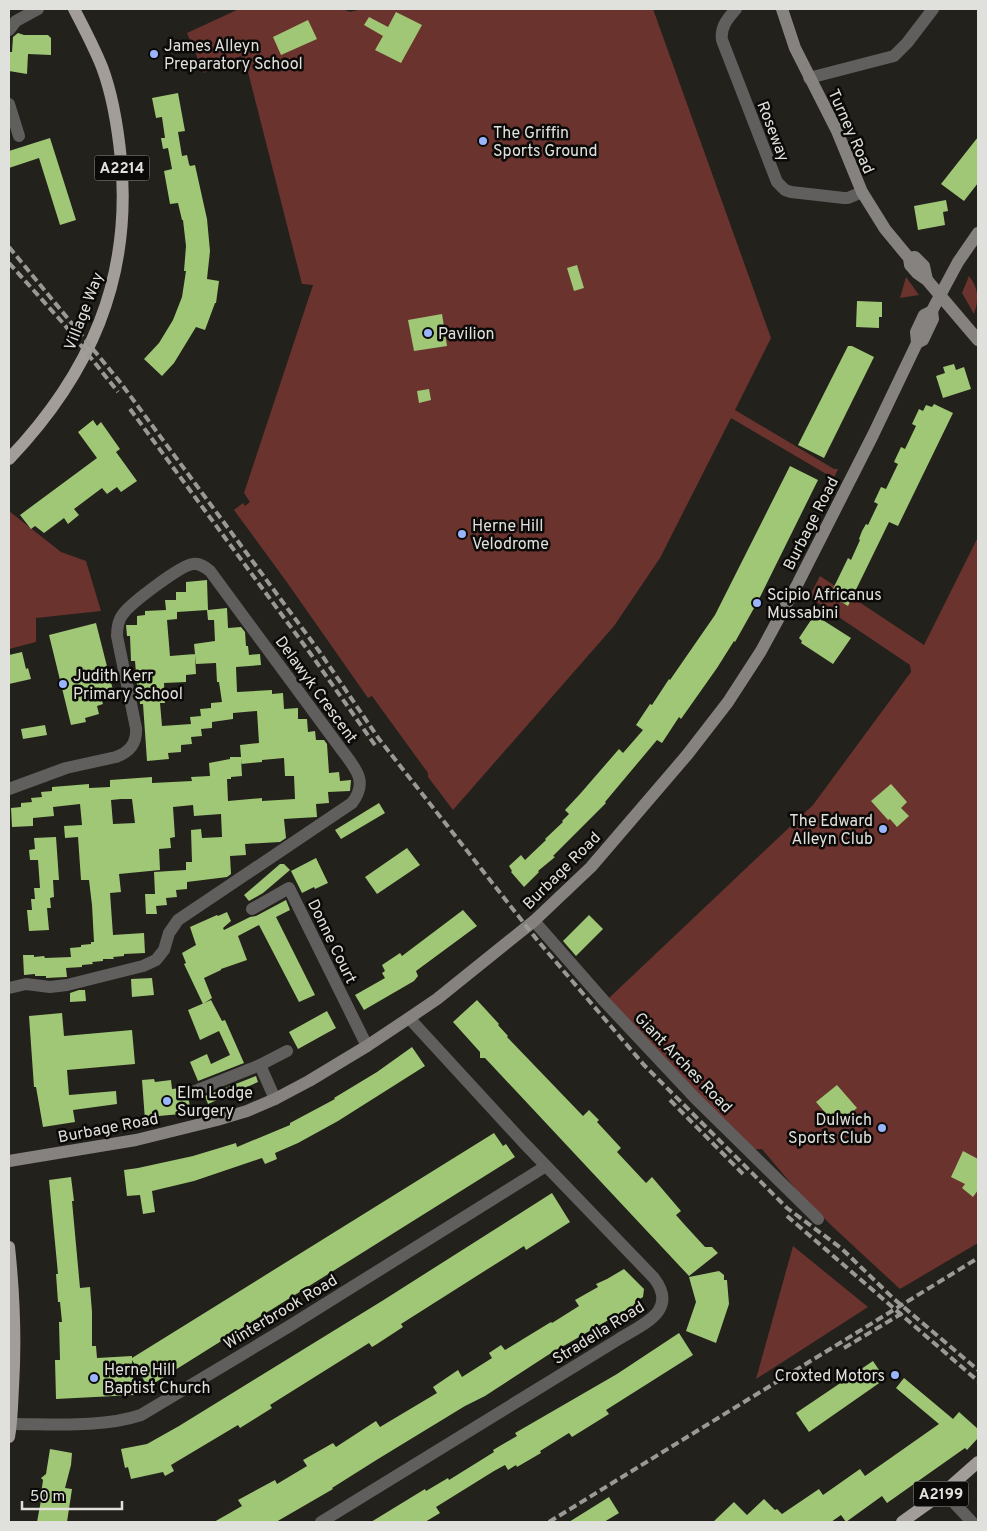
<svg xmlns="http://www.w3.org/2000/svg" width="987" height="1531" viewBox="0 0 987 1531" font-family="Overpass,sans-serif">
	<rect width="100%" height="100%" fill="#22211c"/>
	<g fill="#6b332e">
		<path d="M239 9H342L350 12 362 9H653L771 338 735 410 834 469H838L832 482V478L828 475 731 418 660 558 614 626 453 810 428 777V773L372 696 368 698 286 581 234 510 243 503 245 506 250 502 244 493 313 285 302 284 247 68 241 56 204 73 187 33Z"/>
		<path d="M969 276C979 289 979 299 974 314L962 293Z"/>
		<path d="M906 277 919 295 900 298Z"/>
		<path d="M9 511 61 552 86 561 101 611 36 618V642L9 649Z"/>
		<path d="M978 537V1243L900 1289 833 1227 799 1193 762 1149H753L717 1115 609 998 813 805 911 672 910 665 809 597 820 576 924 645Z"/>
		<path d="M793 1246 868 1307 756 1379Z"/>
	</g>
	<g fill="#a0c775" fill-rule="evenodd">
		<path d="M396 12 422 25 401 63 375 50 383 36 364 25 369 17 388 27Z"/>
		<path d="M308 20 317 39 281 55 273 37Z"/>
		<path d="M18 33 24 35H48L51 38V55L28 54 27 74 9 71V52H12L13 37Z"/>
		<path d="M178 93 185 131 178 132 182 156 187 155 189 164 190 166 195 165 207 219 210 251 207 279 219 281 216 303H215L205 330 196 327 174 363 162 376 144 359 159 343 173 320 182 297 186 271H184L186 246 183 220H182L178 203 170 204 164 171 172 169 168 148 163 149 161 138H165L162 117 156 118 152 98Z"/>
		<path d="M978 137V183L964 201 941 184Z"/>
		<path d="M50 138 76 220 60 225 39 158 9 168V151Z"/>
		<path d="M946 200 948 211 943 212 945 225 918 230 914 206Z"/>
		<path d="M577 265 584 288 574 291 567 268Z"/>
		<path d="M857 301 882 302V317H879V328L856 327Z"/>
		<path d="M442 314 447 346 414 351 408 320Z"/>
		<path d="M848 346H852L874 357 824 458 798 445Z"/>
		<path d="M954 364 956 370 964 367 971 389 943 398 936 376 945 373 943 367Z"/>
		<path d="M429 389 431 400 419 403 417 391Z"/>
		<path d="M934 404 953 413 898 526 889 522 848 606 830 595 848 558 851 560 860 540 859 539 862 531 866 524 868 525 878 504 874 502 881 487 886 489 898 464 894 462 901 447 905 449 916 426 912 424 919 409 923 411 926 405 932 407Z"/>
		<path d="M93 420 97 426 101 422 120 449 116 452 137 481 121 492 117 487 107 494 102 488 74 509 79 515 68 524 64 518 44 533 35 526 31 529 20 515 97 458 78 432Z"/>
		<path d="M790 466 818 480 758 601 735 642 734 641 717 668 681 719 679 717 662 743 657 740 605 802 606 803 553 856 555 857 538 871 539 872 524 887 511 872 512 871 509 866 521 855 525 860 546 840 545 839 563 822 562 821 569 814 565 810 580 794 619 749 623 753 643 730 636 725 650 704 652 705 669 679 670 680 715 615Z"/>
		<path d="M207 580 208 610 227 608 228 628 241 627 245 632 246 646H248L249 655 260 654 261 665 236 667 237 692 272 690V694L283 693 284 709 298 708V719H307L308 732 315 731 316 740H324L327 744 329 773 339 772 340 781 351 780 350 791 328 792 329 803 316 804 317 817 284 819 286 838 280 842 245 844 246 855 230 856 231 874 227 877 187 882V889L176 890 177 897 166 898 167 905 156 906 157 914H146L145 894H155L154 872 186 870V862H192L191 830 201 829 202 838 222 837 221 814 194 816 193 805 173 807 175 837 170 838 171 848 159 849 160 870 119 874 121 892 110 893 113 935 144 933 145 953 124 954V956L113 957 114 959H103V961L92 962 93 964 82 965V967L66 968 67 977H66L46 978V976H35V974L24 975 23 955H34V957L44 956 45 958 71 957 70 948 81 947V945L91 944V942H94L92 905 89 880H81L78 837 65 838 64 826 82 825 80 804 53 807 54 816 33 818V826L12 827 11 808 21 807V803L32 802 31 798 42 797 41 792 52 791V787L89 784V788L110 787V780L152 777V783L192 781 191 777 210 776 209 763 230 759V757H241L240 745 259 743 257 711 233 713V719L212 722V728L201 729 202 736 191 737 192 744 181 745V752L168 753 169 759 147 761 143 704H140L139 685H137L135 661H131L130 636H127L126 625H137V616L145 615V611L166 610 165 600H176V592H186V582ZM207 610 208 620H214L215 641 194 644 196 664 216 663 217 682H219L222 702 211 703V708L200 709 201 716 190 717 191 724 162 726 160 703H165L164 683 186 682V675L196 674 195 654 170 656 167 620 177 619V612ZM284 758 285 776H294L295 799 262 801V798L228 801 227 779H231V777L242 776 241 759V764L262 762V760ZM121 799H132L135 823 113 824 111 800Z"/>
		<path d="M813 617 817 619 818 617 851 638 833 664 801 643 802 641 799 638Z"/>
		<path d="M96 623 115 698 102 701 103 704 97 706 99 714 85 718 86 722 71 725 49 635Z"/>
		<path d="M22 652 26 669 28 668 31 679 9 684V655Z"/>
		<path d="M45 725 47 735 23 739 21 729Z"/>
		<path d="M891 784 907 802 901 808 909 816 897 827 890 819 888 820 871 801Z"/>
		<path d="M379 803 385 813 341 839 335 830Z"/>
		<path d="M56 837 59 880H53L54 897 50 898 51 908H47L49 930 29 931 27 910H32L31 899H35L34 888H40L38 860H30L29 850 35 849 34 838Z"/>
		<path d="M407 848 420 865 377 894 365 877Z"/>
		<path d="M316 858 328 883 315 889 314 887 302 893 291 871Z"/>
		<path d="M280 864H284L290 870 263 893 249 901 244 895Z"/>
		<path d="M286 900 290 910 276 917 315 995 299 1002 259 925 238 936 247 960 221 969V970L204 978 212 998 203 1004 184 964 186 963 182 953 196 945 190 927 217 915 218 916 227 912 231 921 223 928 224 930 250 917 256 916Z"/>
		<path d="M463 910 477 926 416 971 418 976 414 981 364 1010 355 995 385 978 382 973 385 971 382 965 400 953 402 956Z"/>
		<path d="M589 915 603 929 576 956 563 941Z"/>
		<path d="M152 978 154 995 132 997 131 979Z"/>
		<path d="M79 990H85L86 1001 70 1002V993Z"/>
		<path d="M211 1000 222 1021 225 1020 244 1063 198 1081 190 1062 207 1054 211 1064 230 1055 219 1031 200 1040 188 1010Z"/>
		<path d="M477 1000 499 1024 498 1025 508 1036 507 1037 583 1116 589 1110 599 1120 597 1122 621 1148 617 1152 646 1183 652 1177 681 1211 676 1215 683 1223 705 1247H712L718 1253 689 1276 485 1058H480V1052L453 1022Z"/>
		<path d="M327 1011 336 1028 298 1049 289 1032Z"/>
		<path d="M62 1013 64 1036 132 1030 135 1064 67 1070 69 1095 116 1091 117 1104 73 1110 75 1122 43 1127 36 1087H34L29 1016Z"/>
		<path d="M412 1047 425 1066 338 1121 298 1143 275 1153 277 1159 265 1164 262 1158 194 1181 152 1191 155 1212 143 1214 140 1195 127 1196 124 1170 138 1168 193 1156 236 1143 237 1147 290 1125V1123L335 1099 334 1098 377 1072Z"/>
		<path d="M256 1076 258 1082 208 1104 205 1096Z"/>
		<path d="M154 1079 155 1082 171 1080 172 1089 188 1087 187 1090 191 1113 159 1116V1118L145 1120 142 1080Z"/>
		<path d="M837 1085 857 1108 836 1125 816 1102Z"/>
		<path d="M494 1133 503 1146 506 1144 515 1157 148 1387 132 1360 134 1395 56 1399 55 1360H60L59 1322H62L60 1302H58L56 1274H58L56 1253 49 1180 71 1177 74 1201H72L80 1288 90 1287 92 1312V1346H96L97 1358 132 1356V1358Z"/>
		<path d="M963 1151 978 1159V1190L973 1197 962 1188 965 1184 951 1177Z"/>
		<path d="M552 1193 570 1222 526 1250 524 1246 401 1324 403 1327 377 1344 372 1347 369 1343 270 1405 272 1408 240 1428 238 1425 171 1465 174 1471 165 1476 163 1472 131 1479 128 1467 125 1468 121 1449 147 1444 179 1426 382 1301Z"/>
		<path d="M624 1269 644 1289 643 1297 635 1302 636 1304 548 1355 485 1396 465 1406 378 1459 332 1488 333 1489 276 1522H214L242 1506 238 1500 275 1480 277 1484 307 1466 303 1460 333 1443 336 1447 376 1421 380 1427 437 1393 433 1387 458 1370 462 1377 492 1358 489 1353 501 1345 505 1350 551 1322 552 1323 579 1306 575 1300 598 1287 596 1284 607 1279Z"/>
		<path d="M719 1271 724 1275V1280H727L729 1304 716 1343 686 1331 696 1302 689 1277Z"/>
		<path d="M679 1333 693 1355 606 1410 609 1414 572 1437 569 1433 540 1451 541 1453 517 1467 516 1465 508 1470 505 1465 494 1471 436 1507 440 1513 425 1522H371L425 1489 426 1491 448 1478 449 1480 494 1452 493 1450 517 1436 515 1433 617 1374Z"/>
		<path d="M873 1361 885 1379 809 1432 796 1413Z"/>
		<path d="M904 1378 953 1419 959 1412 978 1429V1438L967 1450 965 1448 887 1503 882 1496 846 1522 841 1515 831 1522H713L734 1502 747 1515 764 1499 775 1510 777 1509 782 1514 819 1489 823 1495 860 1469 865 1476 939 1424 896 1388Z"/>
		<path d="M50 1449 72 1453 71 1465 65 1488 72 1489 67 1522H37L42 1495H41L43 1480 41 1478 46 1474Z"/>
		<path d="M609 1497 619 1513 604 1522H569Z"/>
	</g>
	<g fill="none" stroke-linecap="round" stroke-linejoin="round">
		<g stroke="#615f5d" stroke-width="12">
			<path d="M736 9C728 18 720 27 722 40L777 182 785 190 791 192 844 198H848L862 192"/>
			<path d="M9 30 16 21 38 9"/>
			<path d="M809 78 894 56 907 43 933 9"/>
			<path d="M9 104 19 136"/>
			<path d="M9 789 66 768 116 757C130 752 137 743 136 728L117 636C117 628 118 620 123 614 131 603 181 565 193 564 200 563 205 567 210 571L341 749C355 768 369 781 352 803L178 920 169 933 164 950 156 960 143 966 67 985 50 987 26 984 9 988"/>
			<path d="M252 909 289 888 367 1046"/>
			<path d="M534 921 605 1002 695 1098 818 1219"/>
			<path d="M260 1065 275 1099"/>
			<path d="M195 1091 260 1065 287 1051"/>
			<path d="M11 1424C53 1424 102 1428 141 1415L288 1327 546 1166"/>
			<path d="M944 1492 972 1522"/>
			<path d="M321 1522 619 1339C643 1324 679 1311 654 1278L523 1142 409 1018"/>
		</g>
		<g stroke="#86827f" stroke-width="12">
			<path d="M782 9 795 48 837 131 862 192 885 229 909 258 910 265 917 273 927 280 978 340"/>
			<path d="M909 258 915 257 924 266 927 280"/>
			<path d="M917 343 923 340 933 319 932 311 936 303 958 262 978 233"/>
			<path d="M9 1161 136 1140 217 1120 247 1111 275 1099 309 1081 367 1046 409 1018 437 999 534 921 591 867 687 755 728 702 761 651 798 583 873 435 917 343 916 332 924 315 932 311"/>
		</g>
		<g stroke="#a39d99" stroke-width="12">
			<path d="M9 459C90 374 132 279 121 160 118 129 113 96 102 67 94 47 84 28 74 9"/>
			<path d="M9 1247C14 1294 16 1340 13 1387 12 1404 12 1421 9 1437"/>
			<path d="M902 1522 944 1492 978 1462"/>
		</g>
		<g stroke="#9a9995" stroke-width="4" stroke-dasharray="8 4" stroke-linecap="butt">
			<path d="M9 247 120 382 319 651 379 739 538 941 644 1065 787 1208 841 1248 894 1299 978 1370"/>
			<path d="M9 263 63 323 118 392"/>
			<path d="M130 409 310 653 377 748"/>
			<path d="M670 1100 745 1176"/>
			<path d="M787 1216 978 1381"/>
			<path d="M844 1348 906 1311"/>
			<path d="M549 1522 978 1258"/>
		</g>
	</g>
	<g fill="#98b5fd" stroke="#0b0a08" stroke-width="2">
		<circle cx="154" cy="54" r="5"/>
		<circle cx="483" cy="141" r="5"/>
		<circle cx="428" cy="333" r="5"/>
		<circle cx="462" cy="534" r="5"/>
		<circle cx="757" cy="603" r="5"/>
		<circle cx="63" cy="684" r="5"/>
		<circle cx="883" cy="829" r="5"/>
		<circle cx="167" cy="1101" r="5"/>
		<circle cx="882" cy="1128" r="5"/>
		<circle cx="895" cy="1375" r="5"/>
		<circle cx="94" cy="1378" r="5"/>
	</g>
	<g text-anchor="middle" stroke-width="5" stroke-linejoin="round" paint-order="stroke">
		<g fill="#0b0a08" stroke="#a0a09c" stroke-width="1">
			<rect x="94.5" y="155.5" width="55" height="25" rx="4"/>
			<rect x="913.5" y="1481.5" width="55" height="25" rx="4"/>
		</g>
		<g font-size="15" font-weight="bold" fill="#e0e0dc">
			<text x="122" y="173">A2214</text>
			<text x="941" y="1499">A2199</text>
		</g>
		<g font-size="16" fill="#e0e0dc" stroke="#0b0a08" text-anchor="start">
			<text x="164" y="51">James Alleyn<tspan x="164" dy="18">Preparatory School</tspan></text>
			<text x="493" y="138">The Griffin<tspan x="493" dy="18">Sports Ground</tspan></text>
			<text x="438" y="339">Pavilion</text>
			<text x="472" y="531">Herne Hill<tspan x="472" dy="18">Velodrome</tspan></text>
			<text x="767" y="600">Scipio Africanus<tspan x="767" dy="18">Mussabini</tspan></text>
			<text x="73" y="681">Judith Kerr<tspan x="73" dy="18">Primary School</tspan></text>
			<text x="873" y="826" text-anchor="end">The Edward<tspan x="873" dy="18">Alleyn Club</tspan></text>
			<text x="177" y="1098">Elm Lodge<tspan x="177" dy="18">Surgery</tspan></text>
			<text x="872" y="1125" text-anchor="end">Dulwich<tspan x="872" dy="18">Sports Club</tspan></text>
			<text x="104" y="1375">Herne Hill<tspan x="104" dy="18">Baptist Church</tspan></text>
			<text x="885" y="1381" text-anchor="end">Croxted Motors</text>
		</g>
		<g font-size="16" fill="#e0e0dc" stroke="#0b0a08">
			<text transform="translate(774 131) rotate(69)" y="6">Roseway</text>
			<text transform="translate(852 131) rotate(66)" y="6">Turney Road</text>
			<text transform="translate(83 311) rotate(-69)" y="6">Village Way</text>
			<text transform="translate(810 523) rotate(-63)" y="6">Burbage Road</text>
			<text transform="translate(317 689) rotate(54)" y="6">Delawyk Crescent</text>
			<text transform="translate(561 870) rotate(-45)" y="6">Burbage Road</text>
			<text transform="translate(333 941) rotate(64)" y="6">Donne Court</text>
			<text transform="translate(684 1062) rotate(46)" y="6">Giant Arches Road</text>
			<text transform="translate(108 1127) rotate(-11)" y="6">Burbage Road</text>
			<text transform="translate(280 1311) rotate(-31)" y="6">Winterbrook Road</text>
			<text transform="translate(598 1332) rotate(-32)" y="6">Stradella Road</text>
		</g>
	</g>
	<rect width="987" height="1531" fill="none" stroke="#e0e0dc" stroke-width="20"/>
	<path d="M22 1501v8h100v-8" fill="none" stroke="#e0e0dc" stroke-width="2.5"/>
	<text x="30" y="1501" font-size="15" fill="#e0e0dc" stroke="#0b0a08" stroke-width="4" paint-order="stroke">50 m</text>
</svg>
